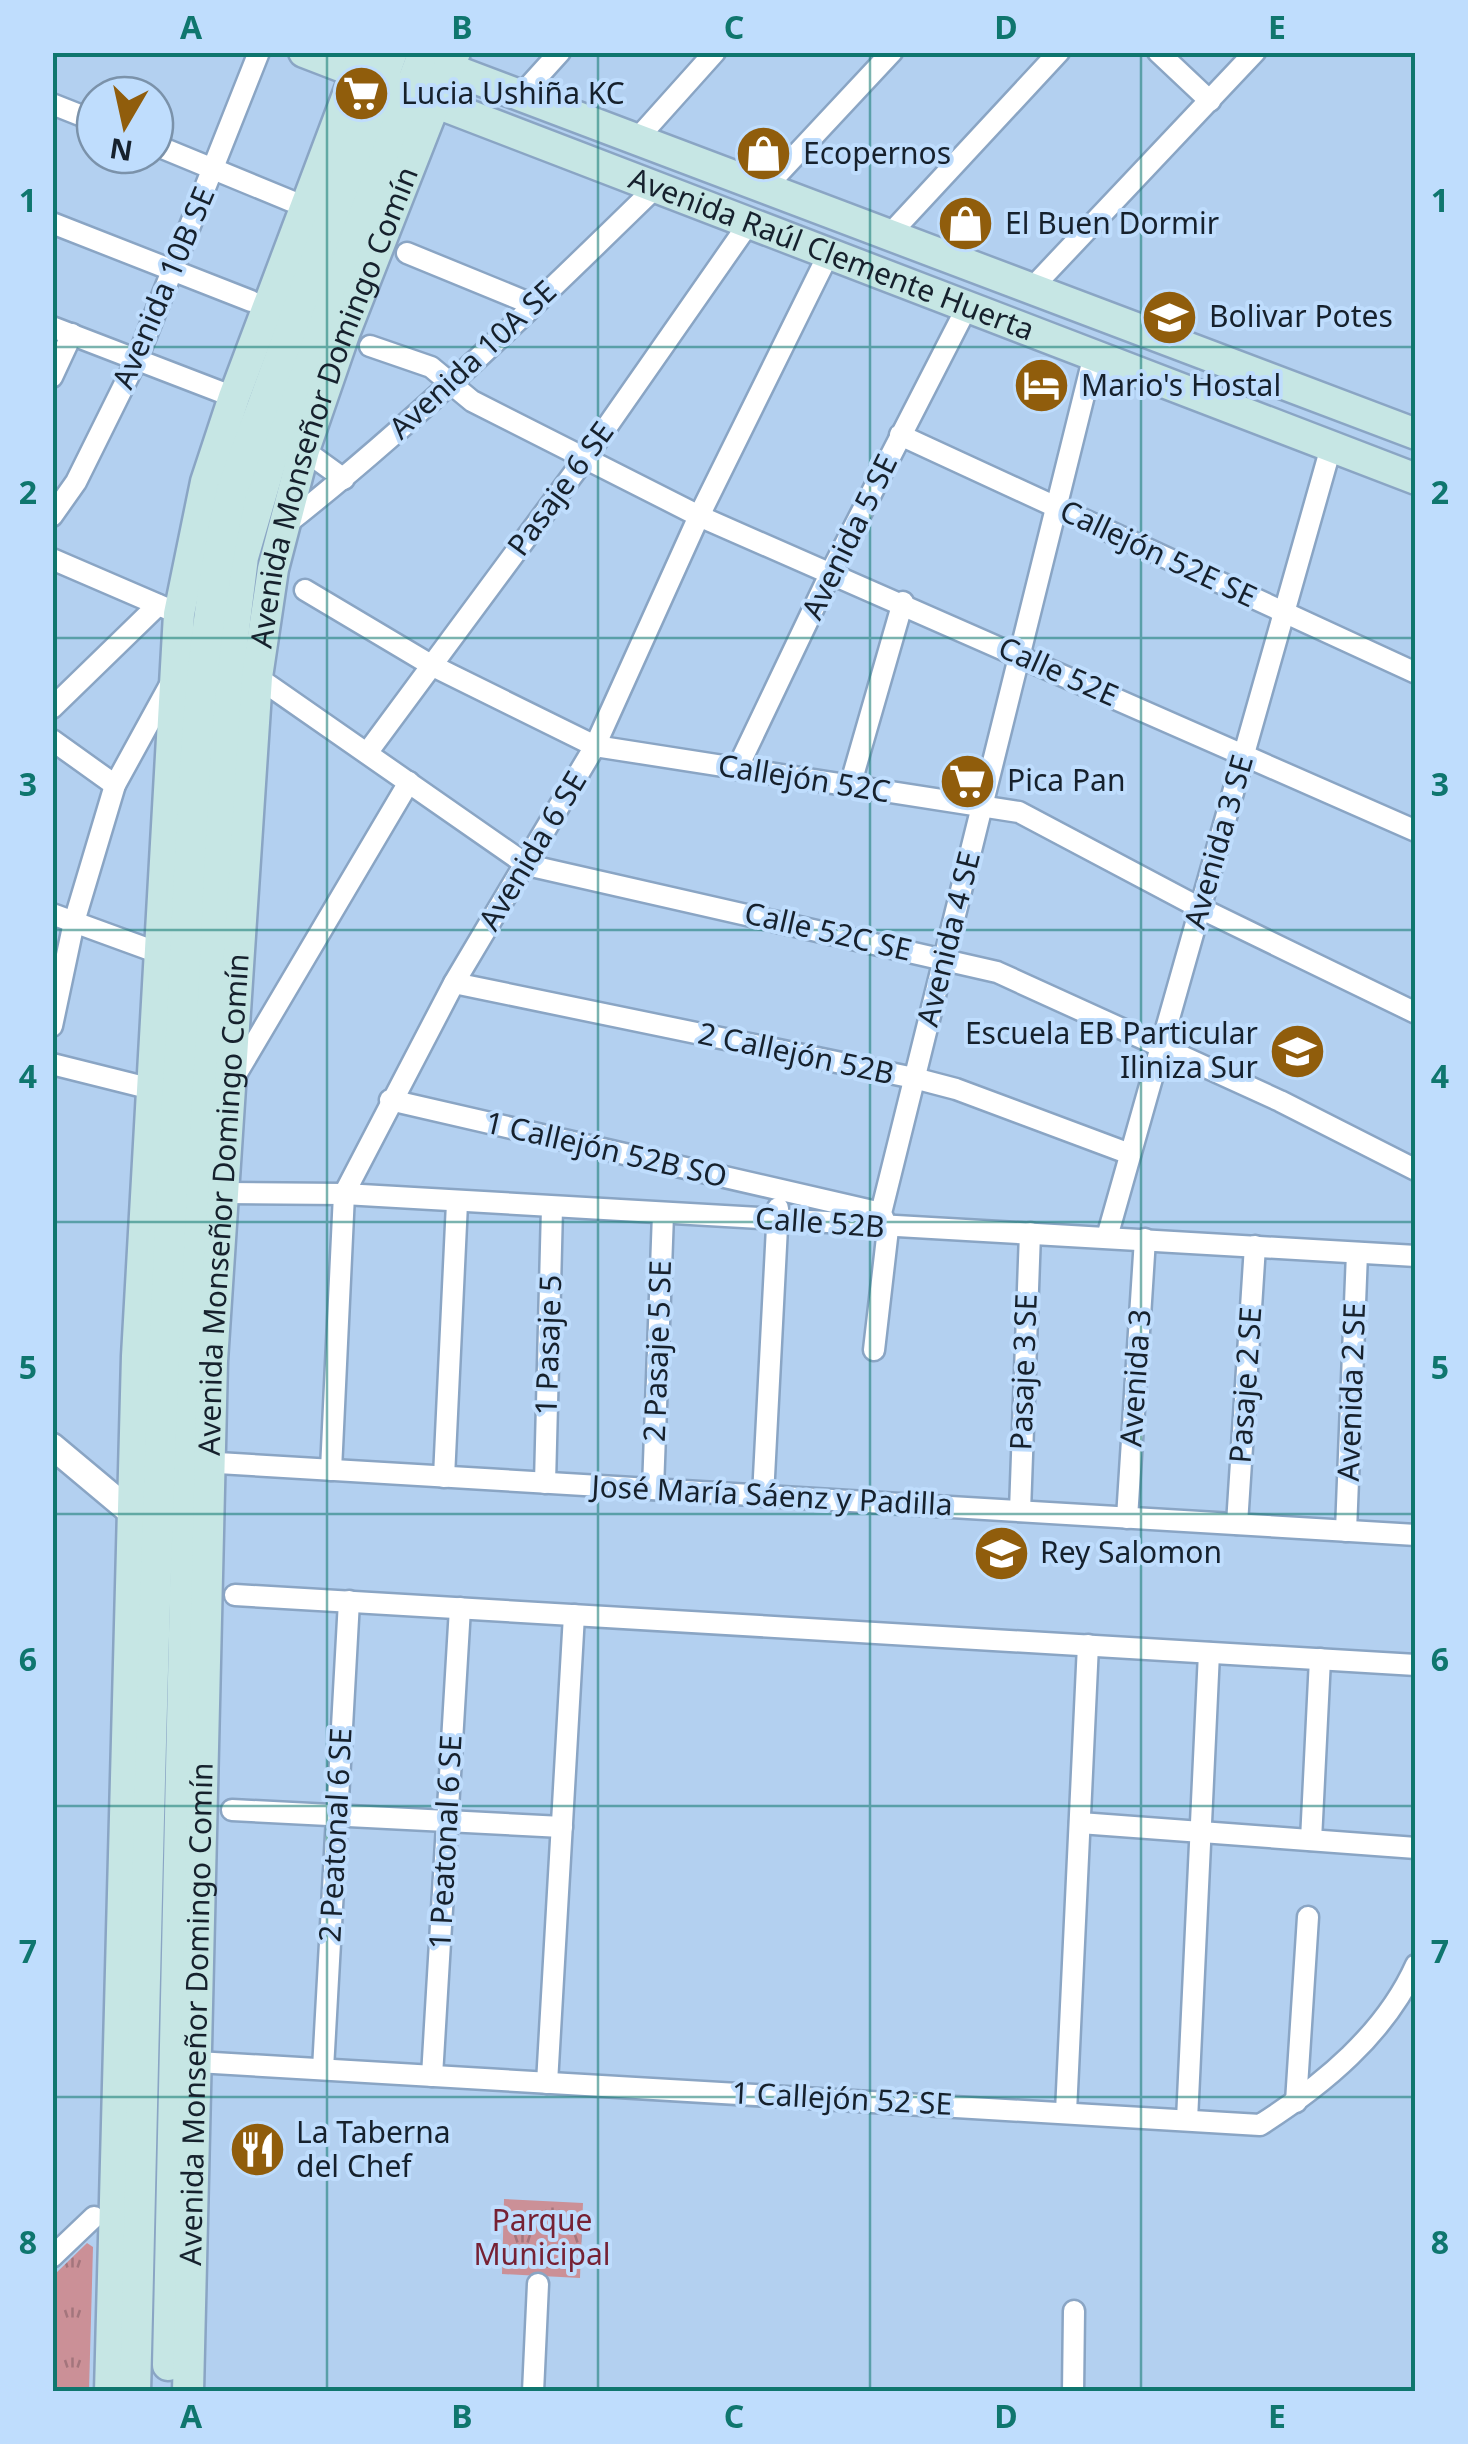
<svg xmlns="http://www.w3.org/2000/svg" width="1468" height="2444" viewBox="0 0 1468 2444" font-family="'Noto Sans',sans-serif">
	<defs>
		<pattern id="park-tufts" width="24" height="20" patternUnits="userSpaceOnUse" patternTransform="scale(2.5)"><rect width="24" height="20" fill="#cb9097"/><path d="M3 7l-1-3M5 7V3M7 7l1-3M15 17l-1-3M17 17v-4M19 17l1-3" fill="none" stroke="#a4757c"/></pattern>
	</defs>
	<rect width="100%" height="100%" fill="#b3d0f0"/>
	<g fill="url(#park-tufts)">
		<path d="M504 2199 583 2203 580 2278 502 2274Z"/>
		<path d="M87 2243 93 2247 89 2391H53V2276Z"/>
	</g>
	<g fill="none" stroke-linecap="round" stroke-linejoin="round">
		<defs>
			<g id="minor">
				<path d="M1158 52 1210 101"/>
				<path d="M521 95 560 52"/>
				<path d="M52 104 95 121"/>
				<path d="M637 139 715 52"/>
				<path d="M155 145 291 201"/>
				<path d="M765 188 892 52"/>
				<path d="M52 223 251 301"/>
				<path d="M890 234 1059 52"/>
				<path d="M407 253 534 305"/>
				<path d="M1032 288 1255 52"/>
				<path d="M52 327 221 392"/>
				<path d="M370 346 431 367 472 401 699 516 1416 831"/>
				<path d="M52 377 72 334"/>
				<path d="M900 435 1416 673"/>
				<path d="M304 450 344 479"/>
				<path d="M52 516 76 482 137 359 259 52"/>
				<path d="M284 526C416 422 536 304 656 187"/>
				<path d="M52 559 168 609"/>
				<path d="M305 590 431 665 595 746 1019 812 1200 908 1416 1013"/>
				<path d="M257 677 527 865 997 972 1280 1101 1416 1170"/>
				<path d="M52 708 158 605"/>
				<path d="M52 740 115 785"/>
				<path d="M367 753 583 461 749 223"/>
				<path d="M737 769 831 572 967 307"/>
				<path d="M850 786 903 602"/>
				<path d="M52 914 159 953"/>
				<path d="M454 983 914 1078 956 1089 1130 1154"/>
				<path d="M52 1026 74 922 115 785 172 681"/>
				<path d="M52 1064 152 1089"/>
				<path d="M234 1078 409 782"/>
				<path d="M390 1100 881 1213"/>
				<path d="M224 1193 344 1194 1416 1256"/>
				<path d="M1107 1237 1331 447"/>
				<path d="M874 1350 888 1229 881 1213 1094 355"/>
				<path d="M201 1462 1416 1535"/>
				<path d="M331 1470 344 1194 454 983 595 746 699 516 829 253"/>
				<path d="M444 1477 457 1203"/>
				<path d="M545 1483 552 1208"/>
				<path d="M653 1489 663 1214"/>
				<path d="M763 1496 778 1208"/>
				<path d="M1020 1511 1030 1233"/>
				<path d="M1127 1518 1145 1239"/>
				<path d="M1237 1524 1255 1246"/>
				<path d="M1346 1531 1357 1253"/>
				<path d="M235 1595 1416 1665"/>
				<path d="M232 1810 562 1827"/>
				<path d="M1080 1823 1416 1848"/>
				<path d="M1311 1840 1320 1659"/>
				<path d="M197 2062 1260 2125C1323 2085 1385 2034 1416 1965"/>
				<path d="M323 2069 349 1601"/>
				<path d="M432 2076 460 1608"/>
				<path d="M547 2083 574 1615"/>
				<path d="M1296 2102 1308 1917"/>
				<path d="M1066 2112 1088 1645"/>
				<path d="M1187 2120 1209 1653"/>
				<path d="M52 2257 94 2217"/>
				<path d="M533 2392 538 2284"/>
				<path d="M1073 2392 1074 2311"/>
			</g>
			<path id="tertiary" d="M52 1446 144 1523"/>
			<g id="secondary">
				<path id="s1" d="M304 52 1416 479"/>
				<path d="M432 62 1416 434"/>
				<path d="M168 2365 190 1359 228 678 243 557 279 433 424 52"/>
				<path d="M110 2392 137 1356 179 614 206 482 234 397 364 52"/>
				<path d="M135 2392C147 1945 152 1497 180 1052 192 865 190 673 232 490L392 52"/>
				<path id="s2" d="M188 2392 212 1361 257 677 273 569 304 450 344 334 455 52"/>
			</g>
		</defs>
		<use href="#minor" stroke="#8aa5c4" stroke-width="25"/>
		<use href="#tertiary" stroke="#8aa5c4" stroke-width="30"/>
		<use href="#secondary" stroke="#8aa5c4" stroke-width="35"/>
		<use href="#minor" stroke="#fff" stroke-width="20"/>
		<use href="#tertiary" stroke="#fff" stroke-width="25"/>
		<use href="#secondary" stroke="#c6e6e4" stroke-width="30"/>
	</g>
	<path fill="none" stroke="#0f766e" stroke-width="2.5" stroke-opacity="0.55" d="M327 52V2392M598 52V2392M870 52V2392M1141 52V2392M52 347H1416M52 638H1416M52 930H1416M52 1222H1416M52 1514H1416M52 1806H1416M52 2097H1416"/>
	<defs>
		<symbol id="supermarket-disc" viewBox="-11 -11 22 22"><circle r="9.5" fill="#905d0c" stroke="#bfddfd"/><path d="M-6-5.5h2.5l.6 2H6L4.5 2H-2.5L-4.4-4H-6ZM-1.5 3.2a1.3 1.3 0 1 0 .1 0ZM3 3.2a1.3 1.3 0 1 0 .1 0Z" fill="#fff"/></symbol>
		<symbol id="shop-disc" viewBox="-11 -11 22 22"><circle r="9.5" fill="#905d0c" stroke="#bfddfd"/><path d="M-5-2.5h2.3a2.7 3.5 0 0 1 5.4 0H5L5.5 6h-11ZM-1.5-2.5h3a1.5 2.3 0 0 0-3 0Z" fill="#fff"/></symbol>
		<symbol id="school-disc" viewBox="-11 -11 22 22"><circle r="9.5" fill="#905d0c" stroke="#bfddfd"/><path d="M0-5L7-2L0 1L-7-2ZM-4 1L0 2.5L4 1V4Q0 6-4 4Z" fill="#fff"/></symbol>
		<symbol id="hotel-disc" viewBox="-11 -11 22 22"><circle r="9.5" fill="#905d0c" stroke="#bfddfd"/><path d="M-6-4.5h1.5V1H6V5H4.5V3h-9V5H-6ZM-4 0a1.8 1.8 0 1 1 3.6 0ZM.5 0V-2.5h3Q6-2.5 6 0Z" fill="#fff"/></symbol>
		<symbol id="restaurant-disc" viewBox="-11 -11 22 22"><circle r="9.5" fill="#905d0c" stroke="#bfddfd"/><path d="M-5-6h1v4h1v-4h1v4h1v-4h1v5L-1.5 .5V6h-2V.5L-5-1ZM5-6V6H3V1.5H1.5Q1.5-4 5-6Z" fill="#fff"/></symbol>
	</defs>
	<g fill-rule="evenodd">
		<use href="#supermarket-disc" x="330" y="62" width="63" height="63"/>
		<use href="#shop-disc" x="732" y="122" width="63" height="63"/>
		<use href="#shop-disc" x="934" y="192" width="63" height="63"/>
		<use href="#school-disc" x="1138" y="286" width="63" height="63"/>
		<use href="#hotel-disc" x="1010" y="354" width="63" height="63"/>
		<use href="#supermarket-disc" x="936" y="750" width="63" height="63"/>
		<use href="#school-disc" x="1266" y="1020" width="63" height="63"/>
		<use href="#school-disc" x="970" y="1522" width="63" height="63"/>
		<use href="#restaurant-disc" x="226" y="2118" width="63" height="63"/>
	</g>
	<g text-anchor="middle" stroke-width="8" stroke-linejoin="round" paint-order="stroke">
		<g font-size="30" fill="#16212d" stroke="#bfddfd" text-anchor="start">
			<text x="401" y="104">Lucia Ushiña KC</text>
			<text x="803" y="164">Ecopernos</text>
			<text x="1005" y="234">El Buen Dormir</text>
			<text x="1209" y="327">Bolivar Potes</text>
			<text x="1081" y="396">Mario's Hostal</text>
			<text x="1007" y="791">Pica Pan</text>
			<text x="1258" y="1044" text-anchor="end">Escuela EB Particular<tspan x="1258" dy="34">Iliniza Sur</tspan></text>
			<text x="1040" y="1563">Rey Salomon</text>
			<text x="296" y="2143">La Taberna<tspan x="296" dy="34">del Chef</tspan></text>
		</g>
		<g font-size="30" fill="#16212d" stroke="#bfddfd">
			<text dy="10" stroke="none"><textPath href="#s1" startOffset="565">Avenida Raúl Clemente Huerta</textPath></text>
			<text transform="translate(164 288) rotate(-67)" y="10">Avenida 10B SE</text>
			<text transform="translate(473 360) rotate(-43)" y="10">Avenida 10A SE</text>
			<text dy="10" stroke="none"><textPath href="#s2" startOffset="1998">Avenida Monseñor Domingo Comín</textPath></text>
			<text transform="translate(561 489) rotate(-54)" y="10">Pasaje 6 SE</text>
			<text transform="translate(850 537) rotate(-64)" y="10">Avenida 5 SE</text>
			<text transform="translate(1158 554) rotate(25)" y="10">Callejón 52E SE</text>
			<text transform="translate(1058 672) rotate(24)" y="10">Calle 52E</text>
			<text transform="translate(804 779) rotate(9)" y="10">Callejón 52C</text>
			<text transform="translate(1219 842) rotate(-74)" y="10">Avenida 3 SE</text>
			<text transform="translate(533 851) rotate(-59)" y="10">Avenida 6 SE</text>
			<text transform="translate(828 932) rotate(13)" y="10">Calle 52C SE</text>
			<text transform="translate(949 939) rotate(-76)" y="10">Avenida 4 SE</text>
			<text transform="translate(796 1054) rotate(12)" y="10">2 Callejón 52B</text>
			<text transform="translate(606 1150) rotate(13)" y="10">1 Callejón 52B SO</text>
			<text dy="10" stroke="none"><textPath href="#s2" startOffset="1188">Avenida Monseñor Domingo Comín</textPath></text>
			<text transform="translate(820 1223) rotate(4)" y="10">Calle 52B</text>
			<text transform="translate(549 1345) rotate(-88)" y="10">1 Pasaje 5</text>
			<text transform="translate(658 1351) rotate(-88)" y="10">2 Pasaje 5 SE</text>
			<text transform="translate(1024 1372) rotate(-88)" y="10">Pasaje 3 SE</text>
			<text transform="translate(1136 1378) rotate(-86)" y="10">Avenida 3</text>
			<text transform="translate(1246 1385) rotate(-86)" y="10">Pasaje 2 SE</text>
			<text transform="translate(1352 1392) rotate(-88)" y="10">Avenida 2 SE</text>
			<text transform="translate(772 1496) rotate(3)" y="10">José María Sáenz y Padilla</text>
			<text transform="translate(336 1835) rotate(-87)" y="10">2 Peatonal 6 SE</text>
			<text transform="translate(446 1842) rotate(-87)" y="10">1 Peatonal 6 SE</text>
			<text dy="10" stroke="none"><textPath href="#s2" startOffset="378">Avenida Monseñor Domingo Comín</textPath></text>
			<text transform="translate(842 2099) rotate(3)" y="10">1 Callejón 52 SE</text>
		</g>
		<g font-size="30" fill="#762134" stroke="#bfddfd">
			<text x="542" y="2231">Parque<tspan x="542" dy="34">Municipal</tspan></text>
		</g>
	</g>
	<rect width="1468" height="2444" fill="none" stroke="#bfddfd" stroke-width="110"/>
	<g transform="translate(125 125) rotate(189)"><circle r="48" fill="#bfddfd" stroke="#7b92aa" stroke-width="2.5"/>
	<path d="M0-8L18 38L0 25L-18 38Z" fill="#905d0c"/>
	<text y="-15" font-size="28" font-weight="bold" text-anchor="middle" fill="#16212d">N</text>
	</g>
	<rect x="55" y="55" width="1358" height="2334" fill="none" stroke="#0f766e" stroke-width="4"/>
	<g font-size="32" text-anchor="middle" font-weight="bold" fill="#0f766e">
		<text x="191" y="39">A</text>
		<text x="462" y="39">B</text>
		<text x="734" y="39">C</text>
		<text x="1006" y="39">D</text>
		<text x="1277" y="39">E</text>
		<text x="28" y="212">1</text>
		<text x="1440" y="212">1</text>
		<text x="28" y="504">2</text>
		<text x="1440" y="504">2</text>
		<text x="28" y="796">3</text>
		<text x="1440" y="796">3</text>
		<text x="28" y="1088">4</text>
		<text x="1440" y="1088">4</text>
		<text x="28" y="1379">5</text>
		<text x="1440" y="1379">5</text>
		<text x="28" y="1671">6</text>
		<text x="1440" y="1671">6</text>
		<text x="28" y="1963">7</text>
		<text x="1440" y="1963">7</text>
		<text x="28" y="2254">8</text>
		<text x="1440" y="2254">8</text>
		<text x="191" y="2428">A</text>
		<text x="462" y="2428">B</text>
		<text x="734" y="2428">C</text>
		<text x="1006" y="2428">D</text>
		<text x="1277" y="2428">E</text>
	</g>
</svg>
